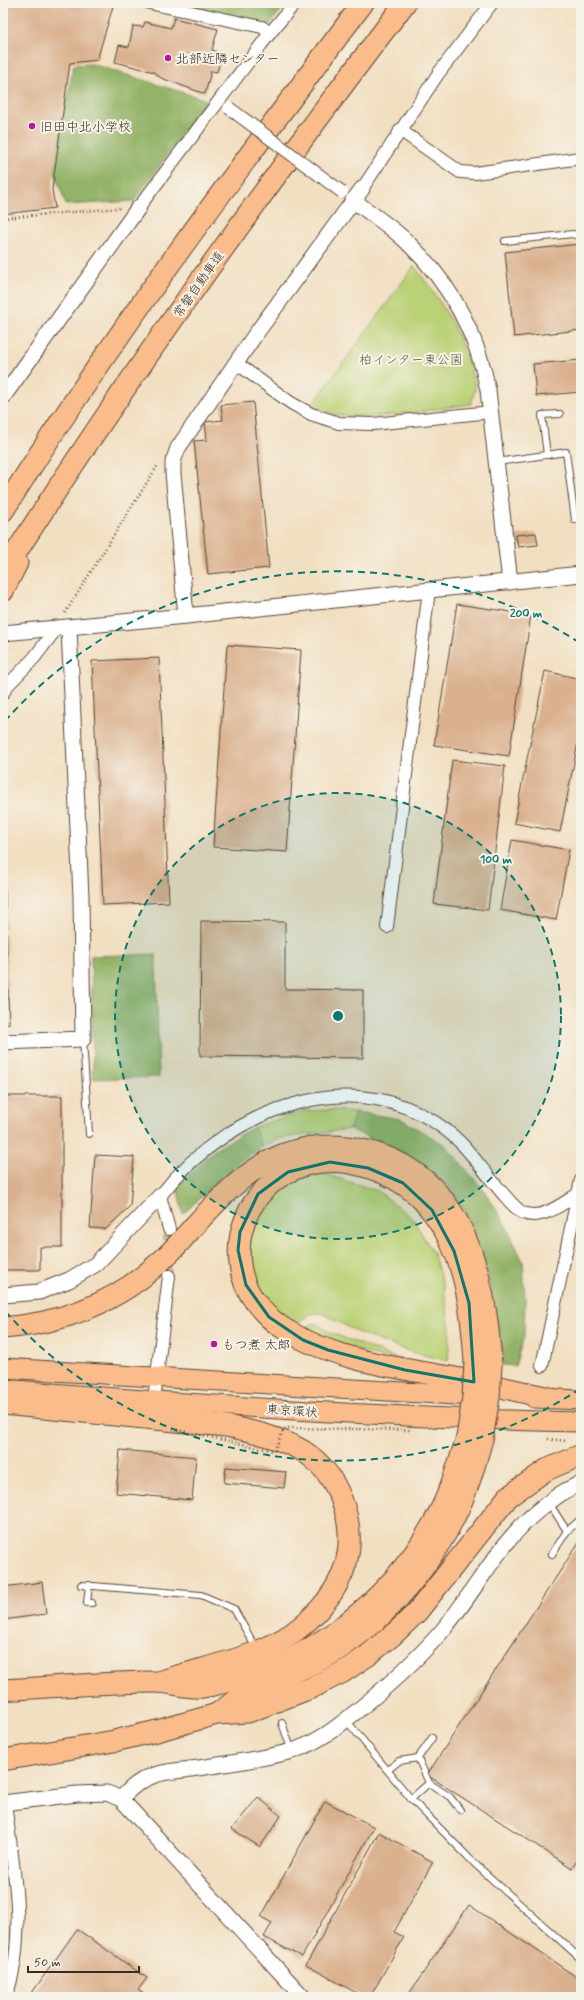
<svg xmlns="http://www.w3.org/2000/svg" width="584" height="2000" viewBox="0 0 584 2000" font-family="Mynerve,'Klee One',sans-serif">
	<rect width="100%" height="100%" fill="#f7f3e8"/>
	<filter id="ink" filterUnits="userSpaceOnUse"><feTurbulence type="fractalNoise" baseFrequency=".025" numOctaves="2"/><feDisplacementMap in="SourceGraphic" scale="8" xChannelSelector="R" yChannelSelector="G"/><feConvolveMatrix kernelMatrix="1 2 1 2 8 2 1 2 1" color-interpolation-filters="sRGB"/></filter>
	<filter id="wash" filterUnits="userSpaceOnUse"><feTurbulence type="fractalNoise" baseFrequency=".012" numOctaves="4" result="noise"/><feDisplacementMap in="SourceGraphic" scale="16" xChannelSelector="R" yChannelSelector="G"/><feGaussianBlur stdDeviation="0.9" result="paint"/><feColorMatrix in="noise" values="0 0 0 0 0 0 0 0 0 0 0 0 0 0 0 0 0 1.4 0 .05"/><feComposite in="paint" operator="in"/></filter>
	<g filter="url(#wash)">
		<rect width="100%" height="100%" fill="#f1dfc1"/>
		<g fill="#bad176" stroke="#7a7e4a">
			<path d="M414 266C438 297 458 327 469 365 471 373 475 381 475 389 474 394 472 399 471 404 430 409 381 421 340 415 330 414 320 410 311 407Z"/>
			<path d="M332 1110 355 1112 350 1129 276 1139 262 1147 254 1127 305 1111Z"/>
			<path d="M322 1173 378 1191 413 1219 434 1255 444 1289 450 1331 448 1361 408 1351 361 1334 322 1313 309 1314 296 1326 272 1309 255 1285 245 1262 250 1228 262 1202 288 1181Z"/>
			<path d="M316 1323 329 1332 403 1361 400 1364 306 1332 311 1324Z"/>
		</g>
		<g fill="#93b367" stroke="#676e42">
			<path d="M182 3H287L269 25Z"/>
			<path d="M92 64 207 100 134 201 66 205 53 167 74 65Z"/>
			<path d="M156 954 159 1077 93 1079 91 956Z"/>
			<path d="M355 1112 401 1119 445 1145 483 1189 503 1220 523 1261 525 1301 524 1336 515 1366 503 1365C495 1310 484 1227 447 1185 443 1181 437 1177 432 1174 407 1155 378 1142 350 1129Z"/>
			<path d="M254 1127 262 1147 241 1161 183 1214 177 1187 213 1151Z"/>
		</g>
		<g id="blocks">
			<g fill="#dab18e">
				<path d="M3 3H114L97 60 70 63 52 189 55 208 3 214Z"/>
				<path d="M174 18 218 29 212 50 222 54 217 72 211 71 205 94 161 78 154 72 115 62 119 45 129 47 133 26 143 27 145 22 171 28Z"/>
				<path d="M581 244V330L514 337 505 252Z"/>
				<path d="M581 360V392L536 396 533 364Z"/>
				<path d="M253 402 269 568 208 574 194 441 207 440 205 422 223 420 221 405Z"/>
				<path d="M536 533 538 545 518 547 516 535Z"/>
				<path d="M457 604 531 615 509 756 434 745Z"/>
				<path d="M227 645 301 650 287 852 213 847Z"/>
				<path d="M159 658 169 902 103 905 92 661Z"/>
				<path d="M545 671 581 679V728L560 832 514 823Z"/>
				<path d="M452 760 505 766 488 910 434 904Z"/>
				<path d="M512 840 569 850 556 920 500 910Z"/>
				<path d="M3 889H5L6 929H3Z"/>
				<path d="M201 921 285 922V989L363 990V1058L200 1056Z"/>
				<path d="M3 934H6L9 1024H3Z"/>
				<path d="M3 1096H62V1247H40V1270H3Z"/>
				<path d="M95 1155 134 1157 130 1206 106 1229 90 1228Z"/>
				<path d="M120 1450 196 1457 192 1500 116 1493Z"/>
				<path d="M226 1467 286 1472 284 1488 224 1483Z"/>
				<path d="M581 1539V1855L572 1868 427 1775Z"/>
				<path d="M42 1582 46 1614 3 1620V1587Z"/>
				<path d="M258 1797 281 1816 260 1847 232 1829Z"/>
				<path d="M325 1801 374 1827 302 1957 264 1937 272 1923 261 1917Z"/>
				<path d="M379 1832 433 1862 394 1932 404 1937 370 1997H364L306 1965Z"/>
				<path d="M469 1905 581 1980V1997H407Z"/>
				<path d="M77 1929 147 1978 138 1990 148 1997H29Z"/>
			</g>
		</g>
	</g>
	<g filter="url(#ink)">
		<use href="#blocks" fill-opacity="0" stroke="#564536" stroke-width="1"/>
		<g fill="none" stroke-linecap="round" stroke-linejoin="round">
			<path stroke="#cdbba0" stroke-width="12" stroke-dasharray="12 6" stroke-linecap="butt" d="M169 1276V1229"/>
			<defs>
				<g id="service">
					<path d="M505 241 573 234 581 238"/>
					<path d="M547 455 542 415 560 414"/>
					<path d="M497 462 566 452 575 520"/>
					<path d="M83 1039 89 1134"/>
					<path d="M549 1503 567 1531 552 1554"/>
					<path d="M567 1531 581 1519"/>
					<path d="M81 1585 201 1595 234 1609 252 1641"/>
					<path d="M89 1585 87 1603H92"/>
					<path d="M346 1720 411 1799 475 1864 581 1959"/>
					<path d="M282 1723 292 1751"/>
					<path d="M418 1758 432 1738"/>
					<path d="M388 1770 399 1761 418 1758 429 1783"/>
					<path d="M411 1799 429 1783 450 1797 460 1810"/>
				</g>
				<g id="minor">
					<path d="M149 3 262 27 270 33"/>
					<path d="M400 130 460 172 475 173 581 158"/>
					<path d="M362 189 438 74 492 3"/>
					<path d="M139 207 270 33 295 3"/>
					<path d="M236 363 291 403 311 414 339 423 373 424 491 412"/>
					<path d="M3 693 7 686 34 658 56 629"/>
					<path d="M387 927 429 590"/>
					<path d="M169 1229 160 1196C230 1105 368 1054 461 1143 475 1157 510 1207 523 1213 542 1221 563 1203 578 1194"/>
					<path d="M542 1366 581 1180"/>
					<path d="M154 1400 169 1276"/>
					<path d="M5 1803C13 1868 28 1933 6 1997"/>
				</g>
				<g id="tertiary">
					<path d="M353 200C371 214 392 227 408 243 451 284 477 333 488 390L510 582"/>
					<path d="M3 397 139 207"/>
					<path d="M186 616 173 473V462L178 448 255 335 362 189"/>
					<path d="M3 633 186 616 581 574"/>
					<path d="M3 1042 83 1039 81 897 69 628"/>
					<path d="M3 1295 39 1292 69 1280 96 1264 160 1196"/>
					<path d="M121 1799C130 1788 141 1779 155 1775 166 1771 179 1771 191 1769 224 1764 259 1760 292 1751 311 1745 331 1732 347 1719 380 1693 414 1663 442 1631 479 1587 503 1533 552 1500 561 1493 570 1487 581 1484"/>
					<path d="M3 1803 77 1794 107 1793 121 1799 303 1997"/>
				</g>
				<g id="trunk">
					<path d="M3 1368 488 1397"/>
					<path d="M3 1389C195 1405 388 1418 581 1422"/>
					<path d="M534 1398 581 1400"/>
				</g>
				<g id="motorway">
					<path d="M3 511C113 335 238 169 363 3"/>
					<path d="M3 573C127 377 264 188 405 3"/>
					<path d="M3 591 17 563"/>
					<path d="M3 1328C62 1323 116 1303 160 1262 173 1251 184 1237 196 1224 219 1199 243 1173 275 1158 302 1145 335 1143 363 1150 464 1173 486 1275 491 1365"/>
					<path d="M475 1363C472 1310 465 1252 430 1209 410 1184 382 1169 350 1163 287 1152 232 1201 240 1264 243 1292 263 1316 286 1330 338 1362 402 1368 461 1379 491 1384 520 1392 550 1398"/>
					<path d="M3 1404 226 1426C252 1431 279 1437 303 1451 338 1473 357 1523 346 1563 338 1591 317 1615 294 1632 257 1659 202 1667 159 1682"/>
					<path d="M3 1690C54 1687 106 1682 157 1682 172 1682 188 1689 202 1687 304 1671 395 1601 441 1509 452 1487 459 1462 467 1438"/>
					<path d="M218 1713C227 1707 236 1700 246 1695 274 1680 303 1670 331 1654 386 1620 434 1564 460 1505 470 1483 476 1461 482 1439"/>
					<path d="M3 1760 114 1741 157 1731 217 1714 248 1712 311 1688 343 1672 367 1656 394 1634 417 1612 508 1497 546 1470 581 1455"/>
				</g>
			</defs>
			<use href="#service" stroke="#564536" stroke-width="8"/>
			<use href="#minor" stroke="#564536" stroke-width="14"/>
			<use href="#tertiary" stroke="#564536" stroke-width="17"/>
			<use href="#trunk" stroke="#564536" stroke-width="21"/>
			<use href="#motorway" stroke="#564536" stroke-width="23"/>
			<g stroke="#564536" stroke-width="2.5" stroke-dasharray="1 3" stroke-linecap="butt">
				<path d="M3 218 120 208"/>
				<path d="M65 613 158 465"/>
				<path d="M548 1439 567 1441"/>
			</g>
			<use href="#service" stroke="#fff" stroke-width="6"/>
			<use href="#minor" stroke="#fff" stroke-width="12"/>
			<use href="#tertiary" stroke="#fff" stroke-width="15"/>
			<use href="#trunk" stroke="#fabc8b" stroke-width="19"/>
			<use href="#motorway" stroke="#fabc8b" stroke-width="21"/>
			<defs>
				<path id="minor-bridge" d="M229 108 342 192"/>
				<g id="motorway-bridge">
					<path d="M467 1438 473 1397 475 1363"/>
					<path d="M482 1439 489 1398 491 1365"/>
				</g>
			</defs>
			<use href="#minor-bridge" stroke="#564536" stroke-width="14" stroke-linecap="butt"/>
			<use href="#motorway-bridge" stroke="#564536" stroke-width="23" stroke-linecap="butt"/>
			<path stroke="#564536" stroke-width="2.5" stroke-dasharray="1 3" stroke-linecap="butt" d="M173 1429 274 1451 284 1429 287 1428 412 1430"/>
			<use href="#minor-bridge" stroke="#fff" stroke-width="12"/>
			<use href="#motorway-bridge" stroke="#fabc8b" stroke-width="21"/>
		</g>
	</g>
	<path fill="none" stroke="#0f766e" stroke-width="3" stroke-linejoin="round" d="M330 1162 368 1168 403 1183 432 1210 454 1251 469 1303 474 1382 405 1370 328 1350 303 1340 269 1317 246 1285 238 1250 240 1232 258 1194 288 1172Z"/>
	<circle cx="338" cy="1016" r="223" fill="#0f766e" fill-opacity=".12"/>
	<g fill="none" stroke="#0f766e" stroke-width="2" stroke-dasharray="7 5">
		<circle cx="338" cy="1016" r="223"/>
		<path d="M580 1389A445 445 0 0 1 5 1311M5 721A445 445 0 0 1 580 643"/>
	</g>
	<g fill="#b5179e" stroke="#f7f3e8" stroke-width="1.5">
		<circle cx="168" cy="58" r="4"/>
		<circle cx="32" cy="126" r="4"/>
		<circle cx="214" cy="1344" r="4"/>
	</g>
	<g text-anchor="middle" stroke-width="4" stroke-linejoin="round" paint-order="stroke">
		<g font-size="13" fill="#3b2a1e" stroke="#f7f3e8" text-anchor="start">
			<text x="176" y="63">北部近隣センター</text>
			<text x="40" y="131">旧田中北小学校</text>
			<text x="222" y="1349">もつ煮 太郎</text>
		</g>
		<g font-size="13" fill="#3b2a1e" stroke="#f7f3e8">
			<text transform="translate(198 284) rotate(-55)" y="5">常磐自動車道</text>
			<text transform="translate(292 1410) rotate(4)" y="5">東京環状</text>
		</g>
		<g font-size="13" fill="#5b5434" stroke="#f7f3e8">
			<text x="411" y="364">柏インター東公園</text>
		</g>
	</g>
	<circle cx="338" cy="1016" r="6" fill="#0f766e" stroke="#f7f3e8" stroke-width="2"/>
	<g font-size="12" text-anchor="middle" font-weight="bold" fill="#0f766e" stroke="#f7f3e8" stroke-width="4" stroke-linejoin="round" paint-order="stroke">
		<text x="526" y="617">200 m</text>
		<text x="496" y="863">100 m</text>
	</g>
	<rect width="584" height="2000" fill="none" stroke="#f7f3e8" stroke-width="16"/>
	<path d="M28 1966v6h111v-6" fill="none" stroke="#3b2a1e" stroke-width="2"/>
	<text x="34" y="1966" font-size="12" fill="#3b2a1e" stroke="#f7f3e8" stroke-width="3" paint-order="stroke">50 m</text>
</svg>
